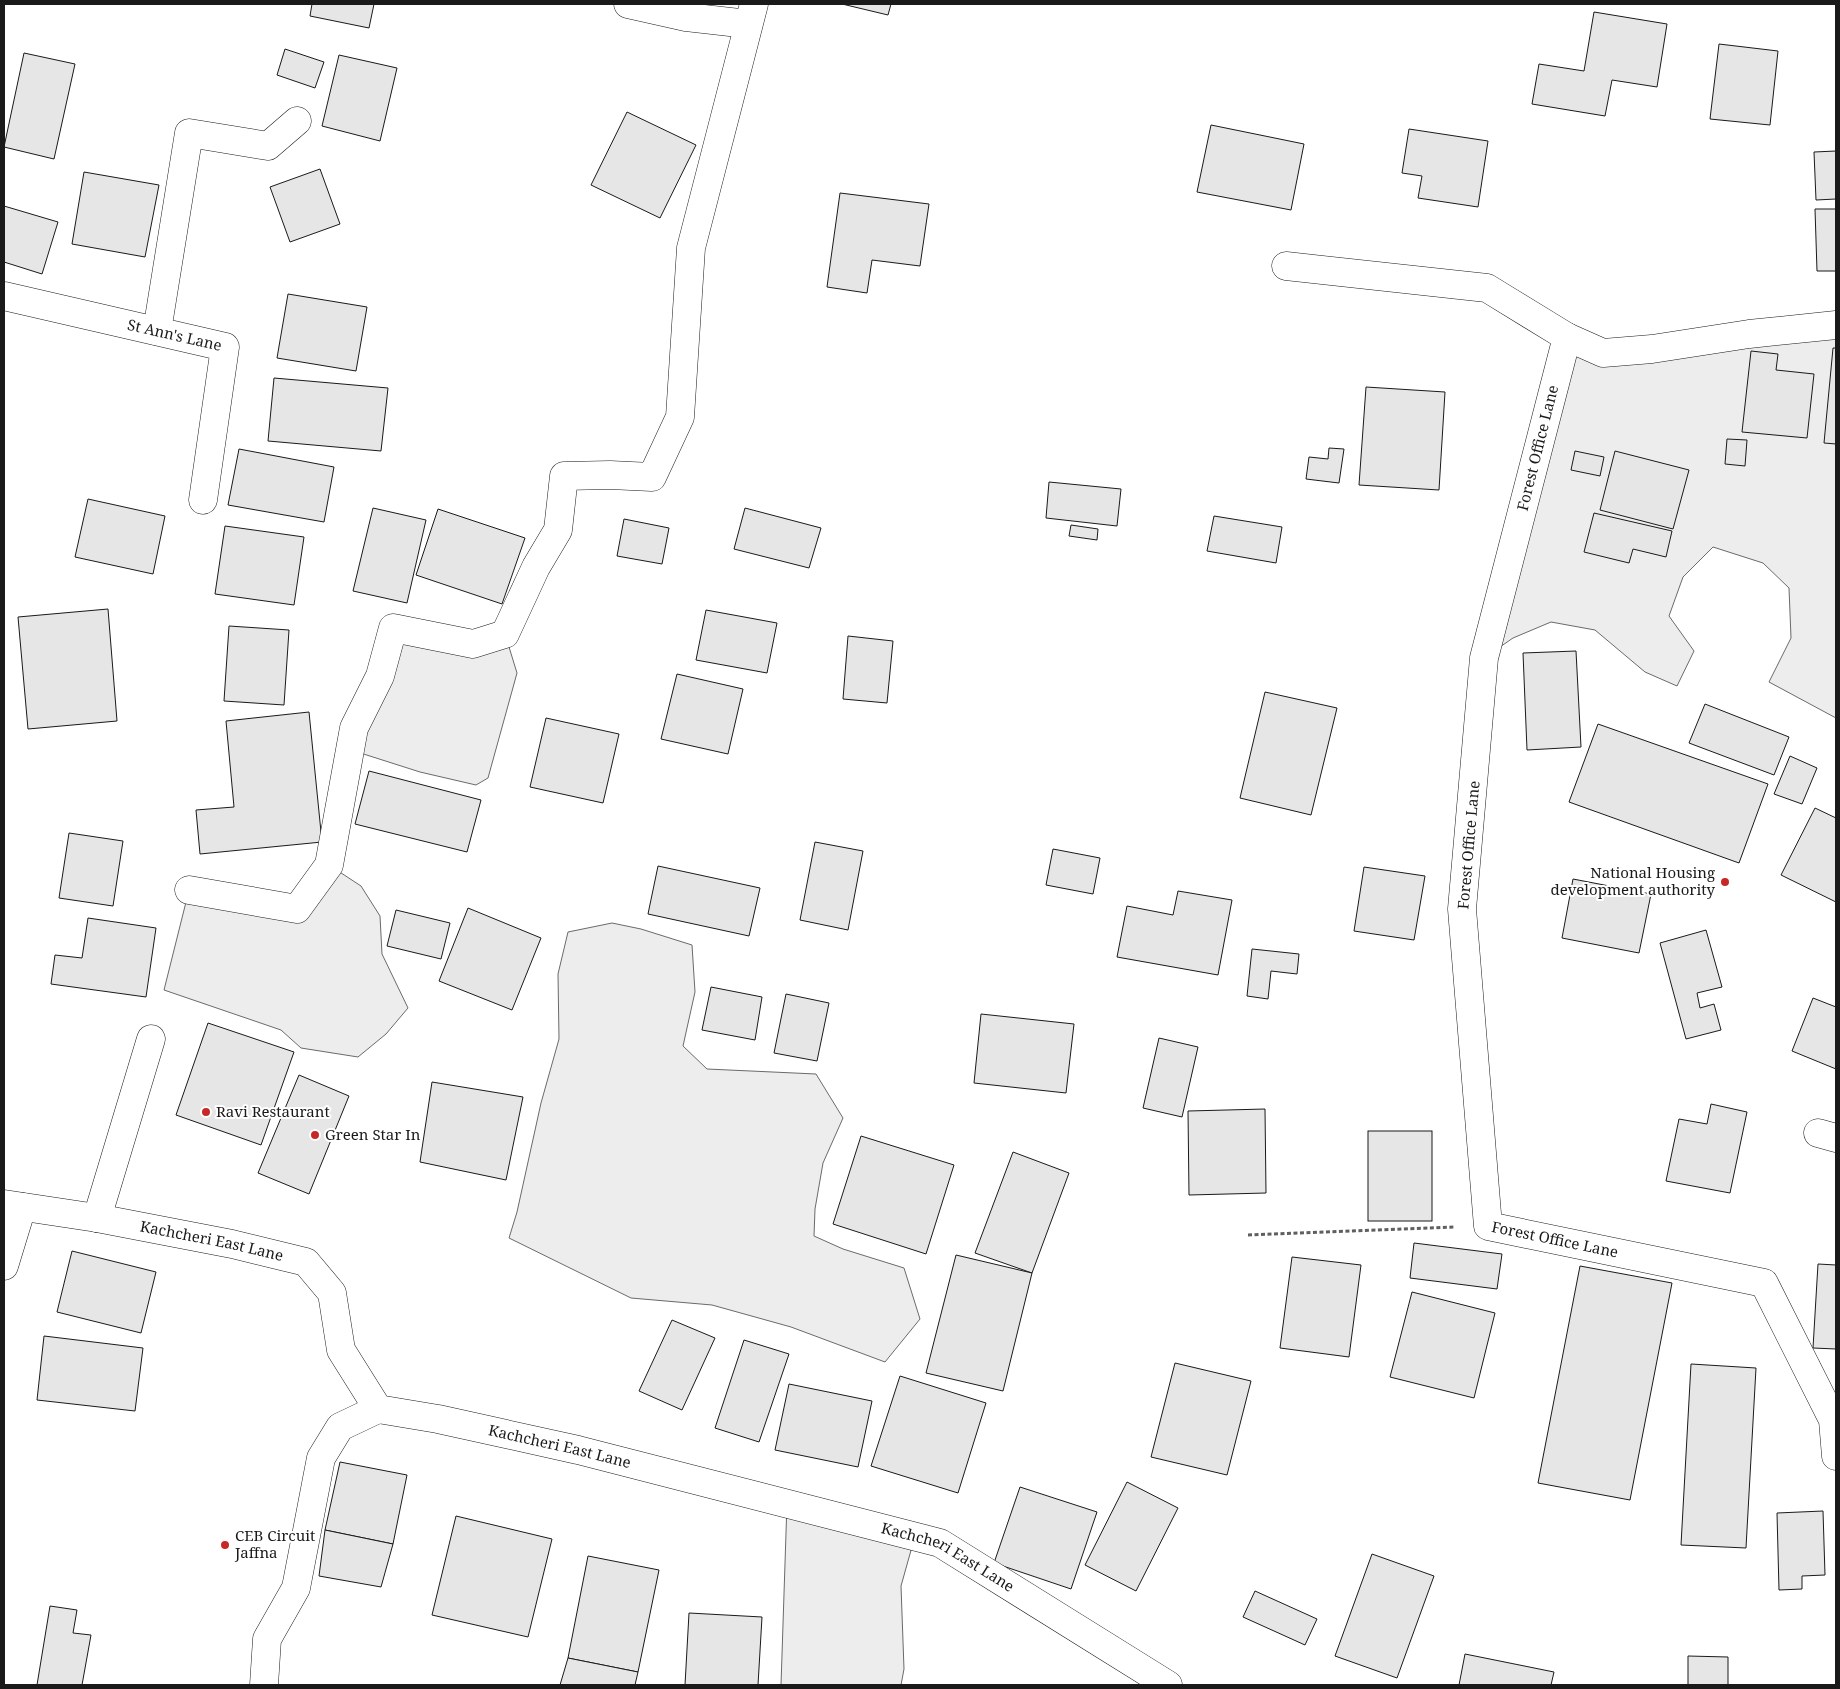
<svg xmlns="http://www.w3.org/2000/svg" width="1840" height="1689" viewBox="0 0 1840 1689" font-family="'Noto Serif',serif">
	<rect width="100%" height="100%" fill="#fff"/>
	<g fill="#ededed" stroke="#6a6a6a">
		<path d="M1836 325V718L1769 682 1791 638 1789 588 1763 563 1713 547 1683 577 1669 616 1694 651 1677 686 1645 672 1595 630 1551 622 1513 638 1484 658 1567 337 1603 353Z"/>
		<path d="M393 628 505 634 517 673 488 778 476 785 420 772 351 750Z"/>
		<path d="M329 865 361 886 380 916 382 954 408 1008 386 1034 358 1057 301 1048 281 1030 164 990 189 890 297 909Z"/>
		<path d="M612 923 641 929 692 945 695 992 683 1046 707 1069 816 1074 843 1118 823 1163 815 1209 814 1236 843 1249 904 1268 920 1319 885 1362 791 1327 712 1305 631 1298 509 1238 517 1212 541 1103 559 1039 558 974 568 932Z"/>
		<path d="M787 1503 915 1536 901 1586 904 1669 901 1685H781Z"/>
	</g>
	<g fill="#e6e6e6" stroke="#1a1a1a">
		<path d="M312 4H374L369 28 310 16Z"/>
		<path d="M842 4H891L888 15Z"/>
		<path d="M1594 12 1667 24 1657 87 1612 80 1605 116 1532 104 1539 64 1584 71Z"/>
		<path d="M1719 44 1778 51 1770 125 1710 119Z"/>
		<path d="M285 49 324 62 315 88 277 75Z"/>
		<path d="M24 53 75 64 54 159 4 147Z"/>
		<path d="M339 55 397 68 380 141 322 126Z"/>
		<path d="M627 112 696 145 660 218 591 185Z"/>
		<path d="M1211 125 1304 144 1291 210 1197 192Z"/>
		<path d="M1409 129 1488 141 1478 207 1418 198 1422 176 1402 173Z"/>
		<path d="M1836 151V199L1816 200 1814 152Z"/>
		<path d="M320 169 340 224 290 242 270 187Z"/>
		<path d="M84 172 159 185 145 257 72 244Z"/>
		<path d="M840 193 929 204 920 266 872 260 867 293 827 287Z"/>
		<path d="M4 206 58 222 42 274 4 262Z"/>
		<path d="M1815 209H1836V271H1817Z"/>
		<path d="M288 294 367 307 356 371 277 358Z"/>
		<path d="M1833 348H1836V444L1824 443Z"/>
		<path d="M1751 351 1778 354 1776 370 1814 374 1807 438 1742 432Z"/>
		<path d="M274 378 388 388 381 451 268 441Z"/>
		<path d="M1366 387 1445 392 1439 490 1359 485Z"/>
		<path d="M1727 439 1747 440 1745 466 1725 464Z"/>
		<path d="M1329 448 1344 449 1339 483 1306 479 1309 457 1328 459Z"/>
		<path d="M239 449 334 467 324 522 228 505Z"/>
		<path d="M1575 451 1604 457 1600 476 1571 470Z"/>
		<path d="M1615 451 1689 470 1673 529 1600 510Z"/>
		<path d="M1049 482 1121 489 1117 526 1046 518Z"/>
		<path d="M88 499 165 516 153 574 75 557Z"/>
		<path d="M373 508 426 520 407 603 353 591Z"/>
		<path d="M745 508 821 528 809 568 734 549Z"/>
		<path d="M438 509 525 538 502 604 416 575Z"/>
		<path d="M1594 513 1672 531 1666 557 1633 549 1629 563 1584 552Z"/>
		<path d="M1214 516 1282 527 1276 563 1207 551Z"/>
		<path d="M624 519 669 528 662 564 617 556Z"/>
		<path d="M1071 525 1098 529 1097 540 1069 536Z"/>
		<path d="M225 526 304 537 294 605 215 594Z"/>
		<path d="M108 609 117 721 28 729 18 617Z"/>
		<path d="M706 610 777 623 767 673 696 660Z"/>
		<path d="M229 626 289 630 284 705 224 701Z"/>
		<path d="M848 636 893 641 887 703 843 699Z"/>
		<path d="M1576 651 1581 747 1527 750 1523 653Z"/>
		<path d="M677 674 743 689 728 754 661 739Z"/>
		<path d="M1265 692 1337 708 1311 815 1240 798Z"/>
		<path d="M1705 704 1789 737 1774 775 1689 743Z"/>
		<path d="M309 712 322 842 200 854 196 810 234 807 226 721Z"/>
		<path d="M546 718 619 734 603 803 530 787Z"/>
		<path d="M1598 724 1768 784 1739 863 1569 802Z"/>
		<path d="M1790 756 1817 768 1802 804 1774 794Z"/>
		<path d="M369 771 481 800 467 852 355 824Z"/>
		<path d="M1815 808 1836 818V902L1781 875Z"/>
		<path d="M69 833 123 841 113 906 59 898Z"/>
		<path d="M815 842 863 851 848 930 800 920Z"/>
		<path d="M1053 849 1100 858 1093 894 1046 885Z"/>
		<path d="M658 866 760 888 749 936 648 914Z"/>
		<path d="M1364 867 1425 876 1414 940 1354 931Z"/>
		<path d="M1573 879 1651 894 1639 953 1562 938Z"/>
		<path d="M1178 891 1232 900 1218 975 1117 957 1127 906 1173 915Z"/>
		<path d="M468 908 541 938 512 1010 439 981Z"/>
		<path d="M396 910 450 923 441 959 387 946Z"/>
		<path d="M88 918 156 928 146 997 51 984 55 955 82 958Z"/>
		<path d="M1706 930 1722 987 1697 993 1700 1008 1714 1004 1721 1030 1686 1039 1660 943Z"/>
		<path d="M1252 949 1299 954 1297 974 1271 971 1268 999 1247 996Z"/>
		<path d="M711 987 762 997 755 1040 702 1030Z"/>
		<path d="M786 994 829 1003 817 1061 774 1053Z"/>
		<path d="M1813 998 1836 1007V1069L1792 1051Z"/>
		<path d="M981 1014 1074 1024 1066 1093 974 1083Z"/>
		<path d="M208 1023 294 1052 261 1145 176 1115Z"/>
		<path d="M1159 1038 1198 1047 1182 1117 1143 1108Z"/>
		<path d="M299 1075 349 1096 309 1194 258 1173Z"/>
		<path d="M432 1082 523 1097 506 1180 420 1162Z"/>
		<path d="M1711 1104 1747 1112 1730 1193 1666 1181 1679 1119 1707 1124Z"/>
		<path d="M1265 1109 1266 1193 1189 1195 1188 1111Z"/>
		<rect x="1368" y="1131" width="64" height="90"/>
		<path d="M861 1136 954 1165 926 1254 833 1224Z"/>
		<path d="M1013 1152 1069 1173 1032 1273 975 1253Z"/>
		<path d="M1414 1243 1502 1254 1497 1289 1410 1278Z"/>
		<path d="M72 1251 156 1272 141 1333 57 1312Z"/>
		<path d="M956 1255 1032 1273 1003 1391 926 1373Z"/>
		<path d="M1292 1257 1361 1265 1349 1357 1280 1348Z"/>
		<path d="M1818 1264 1836 1265V1349L1813 1348Z"/>
		<path d="M1580 1266 1672 1283 1630 1500 1538 1483Z"/>
		<path d="M1412 1292 1495 1313 1474 1398 1390 1377Z"/>
		<path d="M672 1320 715 1338 682 1410 639 1391Z"/>
		<path d="M44 1336 143 1348 135 1411 37 1400Z"/>
		<path d="M744 1340 789 1354 759 1442 715 1428Z"/>
		<path d="M1175 1363 1251 1381 1227 1475 1151 1457Z"/>
		<path d="M1691 1364 1756 1368 1746 1548 1681 1545Z"/>
		<path d="M900 1376 986 1403 958 1493 871 1466Z"/>
		<path d="M789 1384 872 1401 858 1467 775 1450Z"/>
		<path d="M340 1462 407 1475 393 1544 325 1530Z"/>
		<path d="M1127 1482 1178 1508 1136 1591 1085 1565Z"/>
		<path d="M1020 1487 1097 1512 1071 1589 994 1563Z"/>
		<path d="M1823 1511 1825 1575 1802 1576V1589L1779 1590 1777 1513Z"/>
		<path d="M456 1516 552 1539 528 1637 432 1615Z"/>
		<path d="M325 1530 393 1544 381 1587 319 1576Z"/>
		<path d="M1372 1554 1434 1576 1397 1678 1335 1656Z"/>
		<path d="M588 1556 659 1570 638 1672 568 1658Z"/>
		<path d="M1255 1591 1317 1619 1305 1645 1243 1617Z"/>
		<path d="M50 1606 77 1610 73 1633 91 1635 82 1685H37Z"/>
		<path d="M689 1613 762 1617 758 1685H685Z"/>
		<path d="M1465 1654 1554 1672 1551 1685H1459Z"/>
		<path d="M1688 1656 1728 1657V1685H1688Z"/>
		<path d="M568 1658 638 1672 635 1685H560Z"/>
	</g>
	<g fill="none" stroke-linecap="round" stroke-linejoin="round">
		<defs>
			<g id="minor">
				<path d="M628 4 686 17 748 24"/>
				<path d="M1286 266 1487 288 1567 337"/>
				<path id="s1" d="M4 296 225 347 203 500"/>
				<path id="s2" d="M1836 325 1749 334 1652 349 1603 353 1567 337 1484 658 1462 909 1488 1226 1764 1283 1833 1420 1836 1456"/>
				<path d="M157 331 189 133 268 146 297 121"/>
				<path d="M189 890 297 909 329 865 354 728 380 676 393 628 473 644 505 634 536 567 558 530 564 476 610 475 652 477 680 417 691 248 754 4"/>
				<path d="M1818 1133 1836 1138"/>
				<path id="s3" d="M4 1204 97 1218 232 1244 306 1262 332 1293 341 1350 378 1409 438 1419 578 1450 940 1543 1168 1685"/>
				<path d="M97 1218 151 1039"/>
				<path d="M4 1266 22 1207"/>
				<path d="M264 1685 267 1639 296 1588 321 1458 340 1427 378 1409"/>
			</g>
		</defs>
		<use href="#minor" stroke="#1a1a1a" stroke-width="29"/>
		<path stroke="#5f5f5f" stroke-width="3" stroke-dasharray="4 2.5" stroke-linecap="butt" d="M1248 1235 1455 1227"/>
		<use href="#minor" stroke="#fff" stroke-width="28"/>
	</g>
	<g fill="#c62828" stroke="#fff" stroke-width="2">
		<circle cx="1725" cy="882" r="5"/>
		<circle cx="206" cy="1112" r="5"/>
		<circle cx="315" cy="1135" r="5"/>
		<circle cx="225" cy="1545" r="5"/>
	</g>
	<g text-anchor="middle" stroke-width="4" stroke-linejoin="round" paint-order="stroke">
		<g font-size="15" fill="#1a1a1a" stroke="#fff">
			<text dy="5" stroke="none"><textPath href="#s1" startOffset="175">St Ann's Lane</textPath></text>
			<text transform="translate(1538 448) rotate(-76)" y="5">Forest Office Lane</text>
			<text transform="translate(1469 845) rotate(-85)" y="5">Forest Office Lane</text>
			<text dy="5" stroke="none"><textPath href="#s2" startOffset="1244">Forest Office Lane</textPath></text>
			<text dy="5" stroke="none"><textPath href="#s3" startOffset="211">Kachcheri East Lane</textPath></text>
			<text dy="5" stroke="none"><textPath href="#s3" startOffset="661">Kachcheri East Lane</textPath></text>
			<text dy="5" stroke="none"><textPath href="#s3" startOffset="1066">Kachcheri East Lane</textPath></text>
		</g>
		<g font-size="15" fill="#1a1a1a" stroke="#fff" text-anchor="start">
			<text x="1715" y="878" text-anchor="end">National Housing<tspan x="1715" dy="17">development authority</tspan></text>
			<text x="216" y="1117">Ravi Restaurant</text>
			<text x="325" y="1140">Green Star In</text>
			<text x="235" y="1541">CEB Circuit<tspan x="235" dy="17">Jaffna</tspan></text>
		</g>
	</g>
	<rect width="1840" height="1689" fill="none" stroke="#1a1a1a" stroke-width="10"/>
</svg>
